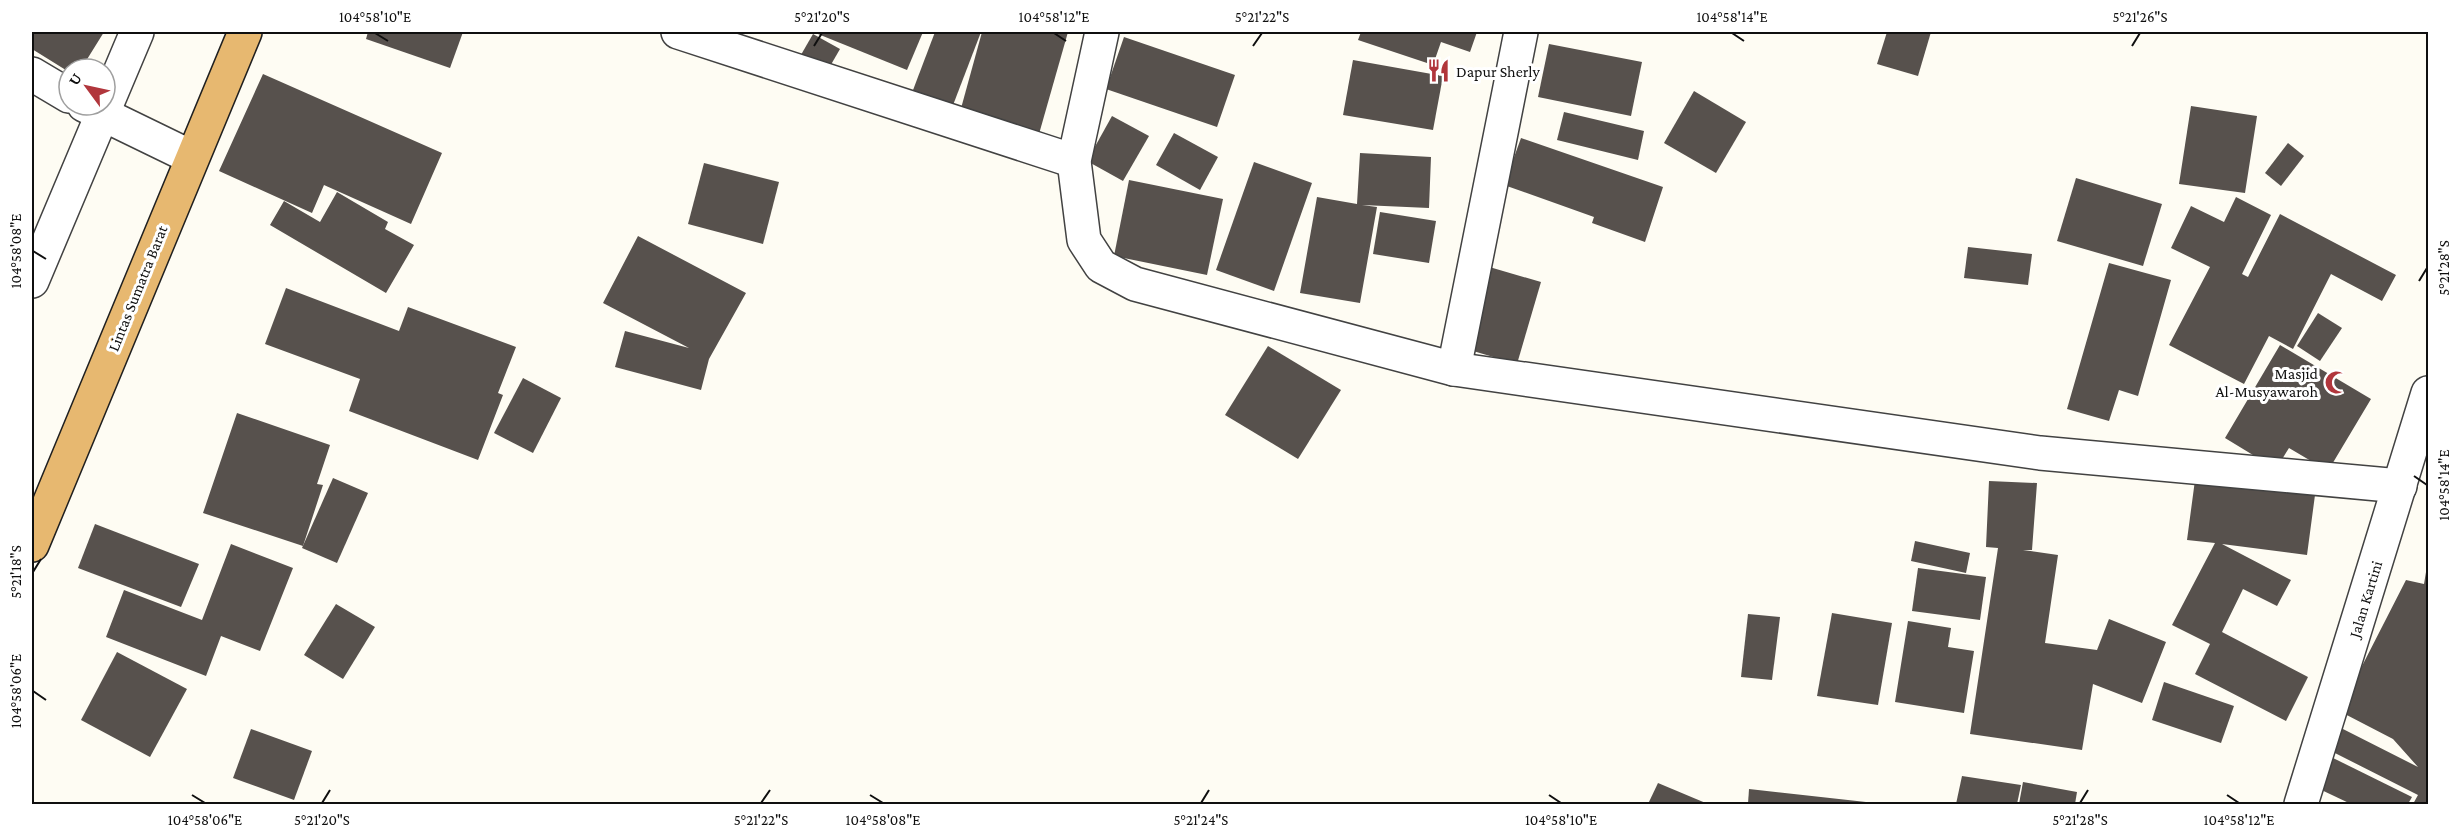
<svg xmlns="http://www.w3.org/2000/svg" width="2460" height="836" viewBox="0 0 2460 836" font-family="'Crimson Pro',serif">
	<rect width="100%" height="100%" fill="#fefcf3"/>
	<g fill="#57514d">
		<path d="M32 32H104L81 69H69V72L32 49Z"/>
		<path d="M368 32H463L450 68 366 39Z"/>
		<path d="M813 32H923L907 70Z"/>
		<path d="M935 32H981L950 113 910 98Z"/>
		<path d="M982 32H1068L1039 134 960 112Z"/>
		<path d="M1361 32H1477L1470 52 1441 42 1433 65 1358 40Z"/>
		<path d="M1887 32H1931L1918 76 1877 64Z"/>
		<path d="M813 34 840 49 825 75 798 60Z"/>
		<path d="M1124 37 1235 75 1217 127 1106 89Z"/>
		<path d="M1549 44 1642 62 1631 116 1538 97Z"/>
		<path d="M1353 60 1443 76 1433 130 1343 115Z"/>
		<path d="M263 74 442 153 411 224 324 185 312 213 219 171Z"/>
		<path d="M1694 91 1746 122 1716 173 1664 143Z"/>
		<path d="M2191 106 2257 116 2245 193 2179 184Z"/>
		<path d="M1564 112 1644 131 1638 160 1557 140Z"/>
		<path d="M1112 116 1149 136 1123 181 1087 161Z"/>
		<path d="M1174 133 1218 157 1200 190 1156 165Z"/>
		<path d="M1521 138 1663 187 1645 242 1592 223 1594 217 1504 185Z"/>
		<path d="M2288 143 2304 156 2281 186 2265 173Z"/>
		<path d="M1360 153 1431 157 1429 208 1362 205 1377 207 1360 303 1300 293 1317 197 1357 204Z"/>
		<path d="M1254 162 1312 183 1274 291 1216 270Z"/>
		<path d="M704 163 779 182 763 244 688 224Z"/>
		<path d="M2076 178 2162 204 2143 266 2057 241Z"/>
		<path d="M1129 180 1223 199 1207 275 1114 256Z"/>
		<path d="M337 192 388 222 385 229 414 245 386 293 270 225 284 201 320 222Z"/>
		<path d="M2236 197 2271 215 2242 274 2248 277 2280 214 2396 275 2382 301 2331 274 2293 349 2269 336 2244 384 2169 345 2210 267 2171 248 2191 206 2224 222Z"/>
		<path d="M1380 212 1436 221 1429 263 1373 254Z"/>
		<path d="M638 236 746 293 709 359 701 390 615 367 625 331 689 348 603 303Z"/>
		<path d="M1968 247 2032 254 2028 285 1964 278Z"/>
		<path d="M2109 263 2171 280 2138 396 2119 390 2109 421 2067 409Z"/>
		<path d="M1486 266 1541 282 1517 364 1463 348Z"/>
		<path d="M286 288 399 331 408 307 516 347 498 393 503 395 478 460 349 411 360 379 265 344Z"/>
		<path d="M2318 313 2342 328 2320 361 2297 346Z"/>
		<path d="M2280 345 2371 399 2328 471 2289 448 2276 469 2225 438Z"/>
		<path d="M1268 346 1341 390 1298 459 1225 415Z"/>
		<path d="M523 378 561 398 533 453 494 433Z"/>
		<path d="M237 413 330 445 317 484 323 485 303 546 203 513Z"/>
		<path d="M333 478 368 493 337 563 302 548Z"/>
		<path d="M2195 480 2315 495 2307 555 2222 544 2291 580 2277 606 2243 589 2222 632 2308 677 2286 721 2195 674 2210 644 2172 625 2215 543 2187 540Z"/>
		<path d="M1989 481 2037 483 2032 550H2023L2058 555 2045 643 2097 650 2109 619 2166 642 2142 703 2093 684 2082 750 1970 734 1998 548 1986 547Z"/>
		<path d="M95 524 199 564 181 607 78 568Z"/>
		<path d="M1915 541 1970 553 1966 573 1911 561Z"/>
		<path d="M231 544 293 568 260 651 221 636 206 676 106 637 124 590 202 620Z"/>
		<path d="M2427 566 2428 804H2413L2418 795 2327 749 2339 727 2418 767 2393 739 2339 711 2406 580 2424 584Z"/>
		<path d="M1918 568 1986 577 1980 620 1912 611Z"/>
		<path d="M336 604 375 627 343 679 304 655Z"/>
		<path d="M1832 613 1892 623 1878 705 1817 696Z"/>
		<path d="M1748 614 1780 617 1772 680 1741 677Z"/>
		<path d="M1908 621 1951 628 1948 647 1974 651 1964 713 1895 702Z"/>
		<path d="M117 652 187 689 150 757 81 720Z"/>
		<path d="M2164 682 2234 706 2221 743 2152 720Z"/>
		<path d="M251 729 312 751 294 800 233 778Z"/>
		<path d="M2329 756 2412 797 2408 804H2351L2313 786Z"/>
		<path d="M1962 776 2021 785 2017 804H1956Z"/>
		<path d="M2023 782 2077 792 2075 804H2019Z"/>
		<path d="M1658 783 1708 804H1648Z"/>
		<path d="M1749 789 1875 803 1874 804H1748Z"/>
	</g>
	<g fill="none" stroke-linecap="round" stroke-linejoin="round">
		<defs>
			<g id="minor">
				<path d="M678 32 1074 161"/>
				<path d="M1102 32 1074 161 1084 240 1101 266 1135 284 1454 369 2040 453 2400 486"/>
				<path d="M32 281 137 32"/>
				<path d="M1454 369 1521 32"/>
				<path d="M2301 804 2428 393"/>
			</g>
			<g id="tertiary">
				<path d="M32 74 69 96"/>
				<path d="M84 105 191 157"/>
			</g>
			<path id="trunk" d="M32 545 245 32"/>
		</defs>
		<use href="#minor" stroke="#424242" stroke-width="36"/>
		<use href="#tertiary" stroke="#424242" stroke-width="36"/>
		<use href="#trunk" stroke="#202020" stroke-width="36"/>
		<use href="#minor" stroke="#fff" stroke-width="33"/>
		<use href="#tertiary" stroke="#fff" stroke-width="33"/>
		<use href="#trunk" stroke="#e7b870" stroke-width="33"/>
	</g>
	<path fill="none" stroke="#0f0f0f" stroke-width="2" d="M375 33 388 41M1054 33 1066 41M1732 33 1744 41M814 46 822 33M1253 46 1262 33M2132 46 2140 33M33 251 46 259M2419 281 2427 268M2414 476 2427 485M33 572 41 559M33 691 46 700M192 795 205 803M870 795 883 803M1549 795 1561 803M2227 795 2239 803M322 803 330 790M761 803 770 790M1201 803 1209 790M2080 803 2088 790"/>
	<defs>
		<symbol id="restaurant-bare" viewBox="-9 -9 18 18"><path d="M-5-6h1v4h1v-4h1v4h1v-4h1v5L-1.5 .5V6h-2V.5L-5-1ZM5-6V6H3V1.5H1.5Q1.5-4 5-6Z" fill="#b1363c" stroke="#fff" stroke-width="2.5" paint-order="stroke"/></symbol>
		<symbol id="mosque-bare" viewBox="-9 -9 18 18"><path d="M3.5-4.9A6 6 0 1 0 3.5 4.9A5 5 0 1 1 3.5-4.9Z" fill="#b1363c" stroke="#fff" stroke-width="2.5" paint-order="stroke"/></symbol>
	</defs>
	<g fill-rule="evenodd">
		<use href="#restaurant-bare" x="1422" y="54" width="33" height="33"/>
		<use href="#mosque-bare" x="2320" y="366" width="33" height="33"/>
	</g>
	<g text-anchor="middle" stroke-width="6" stroke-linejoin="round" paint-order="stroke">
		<g font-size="16" fill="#0f0f0f" stroke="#fff" text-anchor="start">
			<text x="1456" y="77">Dapur Sherly</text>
			<text x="2318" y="379" text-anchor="end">Masjid<tspan x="2318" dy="18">Al-Musyawaroh</tspan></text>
		</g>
		<g font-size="16" fill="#0f0f0f" stroke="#fff">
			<text transform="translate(137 288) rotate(-68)" y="6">Lintas Sumatra Barat</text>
			<text transform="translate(2365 599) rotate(-73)" y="6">Jalan Kartini</text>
		</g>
	</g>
	<rect width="2460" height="836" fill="none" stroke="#ffffff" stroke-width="66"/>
	<g transform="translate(87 87) rotate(303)"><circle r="28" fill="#ffffff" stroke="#9f9f9f" stroke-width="1.5"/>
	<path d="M0-4.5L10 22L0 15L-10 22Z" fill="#b1363c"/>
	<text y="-9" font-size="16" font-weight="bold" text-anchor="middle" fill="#0f0f0f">U</text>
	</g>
	<rect x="33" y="33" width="2394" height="770" fill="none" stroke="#0f0f0f" stroke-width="2"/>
	<g font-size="15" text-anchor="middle" fill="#0f0f0f">
		<text x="375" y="22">104°58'10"E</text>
		<text x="822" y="22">5°21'20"S</text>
		<text x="1054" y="22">104°58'12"E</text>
		<text x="1262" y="22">5°21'22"S</text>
		<text x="1732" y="22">104°58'14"E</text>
		<text x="2140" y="22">5°21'26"S</text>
		<text transform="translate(16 251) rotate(-90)" y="5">104°58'08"E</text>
		<text transform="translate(2444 268) rotate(-90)" y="5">5°21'28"S</text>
		<text transform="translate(2444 485) rotate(-90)" y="5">104°58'14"E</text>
		<text transform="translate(16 572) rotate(-90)" y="5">5°21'18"S</text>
		<text transform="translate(16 691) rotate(-90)" y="5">104°58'06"E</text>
		<text x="205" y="825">104°58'06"E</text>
		<text x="322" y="825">5°21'20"S</text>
		<text x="761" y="825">5°21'22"S</text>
		<text x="883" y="825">104°58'08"E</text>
		<text x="1201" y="825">5°21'24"S</text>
		<text x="1561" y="825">104°58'10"E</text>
		<text x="2080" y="825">5°21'28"S</text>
		<text x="2239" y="825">104°58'12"E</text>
	</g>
</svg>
